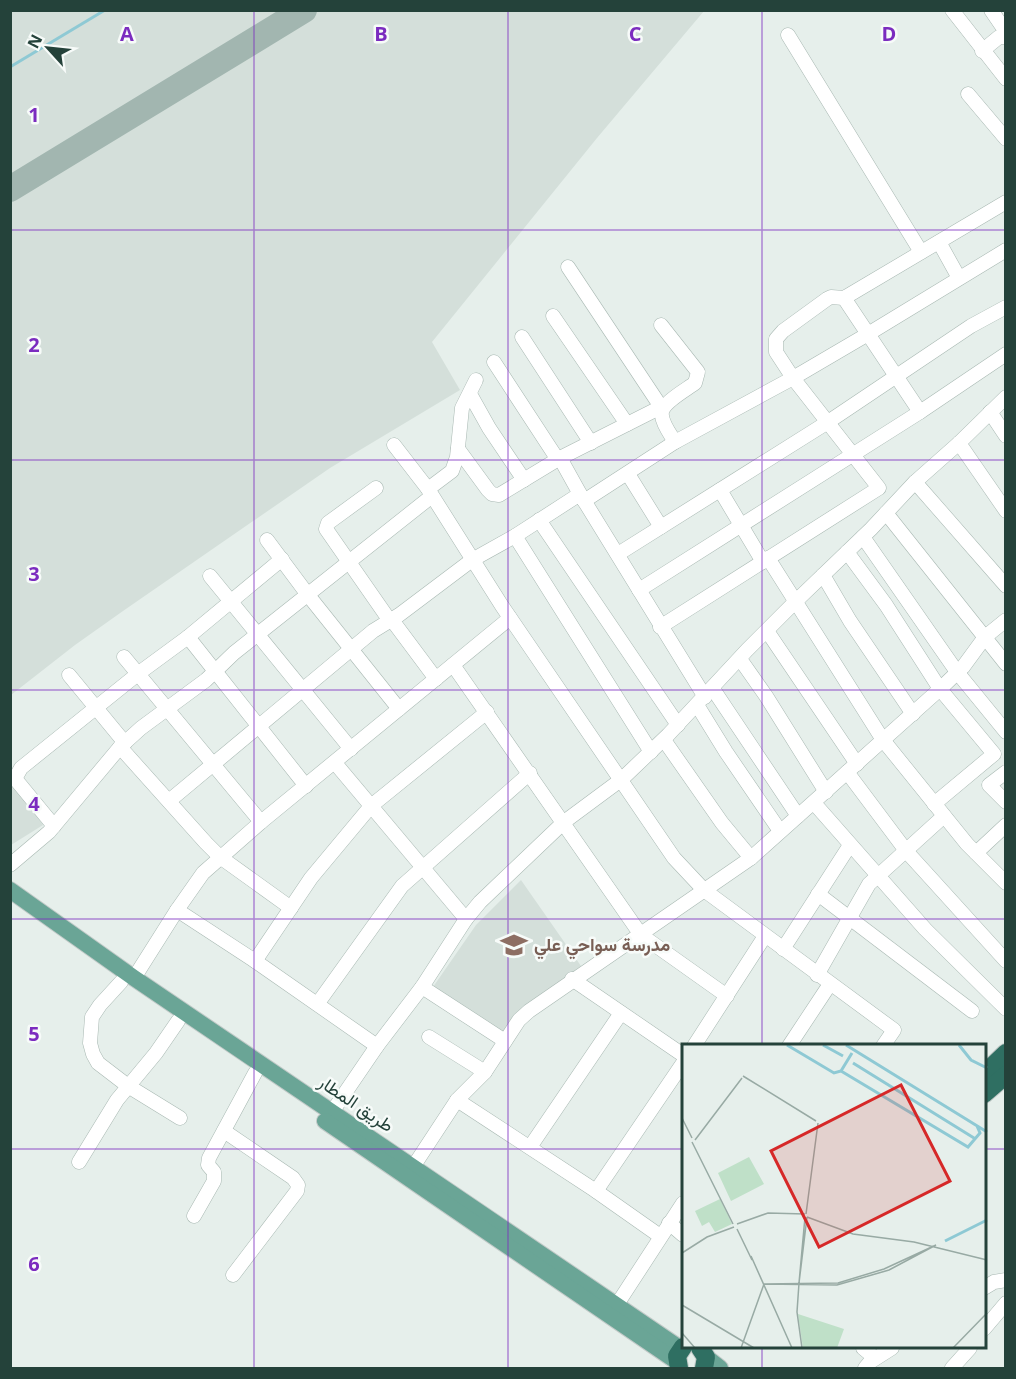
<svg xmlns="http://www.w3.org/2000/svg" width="1016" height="1379" viewBox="0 0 1016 1379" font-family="'Open Sans',Vazirmatn,sans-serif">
	<rect width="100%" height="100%" fill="#e6efeb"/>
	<g fill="#d4dfda">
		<path d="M11 10H704V11L597 138 432 342 460 390 330 468 123 611 75 645 11 695Z"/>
		<path d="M10 779 43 825 11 845H10Z"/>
		<path d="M521 880 581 966 531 1004 502 1036 433 987 476 925Z"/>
	</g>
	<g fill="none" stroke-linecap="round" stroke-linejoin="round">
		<path stroke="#8ec9d4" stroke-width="3" d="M10 67 105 10"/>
		<path stroke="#a2b6b0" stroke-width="26" d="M10 189 304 10"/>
		<defs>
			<g id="minor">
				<path d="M952 10 1006 79"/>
				<path d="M991 10 1006 32"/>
				<path d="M788 35 921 252"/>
				<path d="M982 51 999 37H1006"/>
				<path d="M968 94 1006 139"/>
				<path d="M1006 202 844 298 831 297 827 299 783 331 776 339V352L793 378 868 334 1006 250"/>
				<path d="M939 242 959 278"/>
				<path d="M568 267 661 407"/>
				<path d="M844 298 920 412"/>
				<path d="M553 316 627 424"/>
				<path d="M661 325 698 372 695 383C686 390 659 404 662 416 663 425 671 435 675 442"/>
				<path d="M522 337 591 443"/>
				<path d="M494 362 558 460"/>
				<path d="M470 394 489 428 524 480"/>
				<path d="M990 412 1006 436"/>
				<path d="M959 443 1006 511"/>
				<path d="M394 445 428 489 502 606 674 858 704 890 894 1030 883 1046"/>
				<path d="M458 449 488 490 492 494 499 495 560 458 665 405"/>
				<path d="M560 458 580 494"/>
				<path d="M628 474 661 527"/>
				<path d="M915 482 1006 586"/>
				<path d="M376 488 328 523 326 529 390 621"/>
				<path d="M428 489 452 471 457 457 462 408 476 380"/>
				<path d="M720 490 763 562"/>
				<path d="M584 501 675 442 793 378 879 488 660 627"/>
				<path d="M886 513 1006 664"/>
				<path d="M539 520 678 725"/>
				<path d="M515 536 651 752"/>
				<path d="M863 537 957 672 1006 732"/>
				<path d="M267 540 308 595 399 709"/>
				<path d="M847 552 886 605 940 689 994 754 934 804"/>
				<path d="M618 554 828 422 971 326 1006 307"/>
				<path d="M768 558 883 740 967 844 1006 883"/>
				<path d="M823 575 850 621 913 714"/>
				<path d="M210 576 351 749"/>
				<path d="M639 590 920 412 1006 354"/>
				<path d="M392 620 436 679"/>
				<path d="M767 631 857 764"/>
				<path d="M188 637 306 786"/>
				<path d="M124 657 261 822"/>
				<path d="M740 659 766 696 826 792"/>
				<path d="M453 665 641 935 727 996"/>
				<path d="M69 675 125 743"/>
				<path d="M713 689 798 816"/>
				<path d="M697 705 726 752 780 831"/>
				<path d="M664 740 722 823 751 858"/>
				<path d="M120 747 206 843 220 857 291 908"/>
				<path d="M335 763 466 919"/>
				<path d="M847 772 907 852 1006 961"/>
				<path d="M1006 772 989 785 1006 802"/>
				<path d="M169 801 373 631 399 615 472 560 515 536 580 494 705 697"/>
				<path d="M814 803 925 929 1006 1009"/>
				<path d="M54 826 17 781 16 777 21 768 139 673 188 637 282 559"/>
				<path d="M976 853 1006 825"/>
				<path d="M10 865 49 832 120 747 141 728 206 680 234 653 432 496"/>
				<path d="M818 894 972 1011"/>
				<path d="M177 910 255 961 377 1046"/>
				<path d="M783 949 850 845"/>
				<path d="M255 961 311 878 371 806 487 712"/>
				<path d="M817 975 869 884 944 816"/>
				<path d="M134 978 177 910 203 873 261 822 510 618"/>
				<path d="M572 979 683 1055"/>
				<path d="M121 982 100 1005 92 1017 90 1043 93 1054 98 1063 128 1086 180 1118"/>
				<path d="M422 987 505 1041"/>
				<path d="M318 1003 402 886 530 773"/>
				<path d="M429 1037 485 1072"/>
				<path d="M694 1046 765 936"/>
				<path d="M789 1046 830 984"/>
				<path d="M457 1100 596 1191 660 1236"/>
				<path d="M332 1112 377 1046 422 987 466 919 480 902 564 822 622 779 668 735 747 650 795 602 871 529 915 482 959 443 1006 397"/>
				<path d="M224 1131 293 1178 298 1185 297 1191 233 1275"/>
				<path d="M530 1147 621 1013"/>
				<path d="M79 1162 117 1100 156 1053 178 1021"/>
				<path d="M413 1167 457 1100 485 1072 519 1020 529 1011 751 858 940 689 963 667 985 637 1006 620"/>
				<path d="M596 1191 683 1063"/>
				<path d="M194 1216 214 1181V1172L208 1165 209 1158 255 1073"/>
				<path d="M669 1223 683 1235"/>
				<path d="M984 1288 994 1282 1006 1280"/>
				<path d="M616 1306 683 1203"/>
				<path d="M984 1329 1006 1303"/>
				<path d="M863 1348 875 1358"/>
				<path d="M865 1368 870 1362 892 1348"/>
				<path d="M952 1368 970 1348"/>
			</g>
			<g id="major">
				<path d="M10 890 134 978 681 1349"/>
				<path d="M325 1121 676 1361"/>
				<path d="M706 1357 720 1368"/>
			</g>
			<g id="highway">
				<path d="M984 1074 1006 1053"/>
				<path d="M984 1094 1006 1075"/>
				<path d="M700 1348 706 1357 704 1368"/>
				<path d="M679 1368 677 1356 683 1347"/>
			</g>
		</defs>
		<use href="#minor" stroke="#a8b8b2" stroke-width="15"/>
		<use href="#major" stroke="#c2cac8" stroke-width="18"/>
		<use href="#highway" stroke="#c2cac8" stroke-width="20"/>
		<use href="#minor" stroke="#fff" stroke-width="14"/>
		<use href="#major" stroke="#6aa596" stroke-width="16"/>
		<use href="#highway" stroke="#2f6f62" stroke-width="18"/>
	</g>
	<path fill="none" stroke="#7b2cbf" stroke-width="1.5" stroke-opacity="0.55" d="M254 10V1368M508 10V1368M762 10V1046M10 230H1006M10 460H1006M10 690H1006M10 919H1006M10 1149H683M984 1149H1006M762 1348V1368"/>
	<defs>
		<symbol id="school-bare" viewBox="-9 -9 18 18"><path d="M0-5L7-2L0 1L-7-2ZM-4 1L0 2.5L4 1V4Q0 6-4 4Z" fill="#8d6e63" stroke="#f7fbf9" stroke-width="2.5" paint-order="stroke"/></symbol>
	</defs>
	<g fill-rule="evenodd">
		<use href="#school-bare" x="495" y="926" width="38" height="38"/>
	</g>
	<g text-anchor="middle" stroke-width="5" stroke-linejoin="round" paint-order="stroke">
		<g font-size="18" font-weight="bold" fill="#785e54" stroke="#f7fbf9" text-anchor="start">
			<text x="534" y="951">مدرسة سواحي علي</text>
		</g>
		<g font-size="18" fill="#24423a" stroke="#f7fbf9">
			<text transform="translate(356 1104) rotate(34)" y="6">طريق المطار</text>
		</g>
	</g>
	<g transform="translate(682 1044)">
		<rect width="304" height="304" fill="#e6efeb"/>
		<path d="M67 113 82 140 49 157 36 129ZM38 155 50 180 33 188 27 178 20 182 13 167ZM116 270 162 285 155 304H121Z" fill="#bfe0c8"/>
		<path fill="none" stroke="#8ec9d4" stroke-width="3" d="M105 1 152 29 159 27 170 9M141 1 161 12M164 1 305 88M277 1 289 16 305 24M171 19 292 94M159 27 286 103 298 89 295 82M263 197 305 176"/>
		<path fill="none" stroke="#98aaa4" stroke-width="1.5" d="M61 32 134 77M0 74 10 94M13 96 60 34M10 98 51 180M124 170 136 79M123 173 117 239 125 173M125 173 171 190 232 198 305 216M55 180 86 169 123 170M55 185 70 216M254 201 207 226 155 241 82 240 156 239 202 225ZM0 209 25 193 52 183M69 212 110 304M117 239 115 268 120 304M0 261 72 304M0 289 13 304M59 304 82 240M271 304 305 269"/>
		<path fill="#d62828" fill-opacity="0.15" stroke="#d62828" stroke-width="3" d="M219 41 268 137 137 203 89 107Z"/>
		<rect width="304" height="304" fill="none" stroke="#24423a" stroke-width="3"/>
	</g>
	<g font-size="20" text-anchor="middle" font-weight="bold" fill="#7b2cbf" stroke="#f7fbf9" stroke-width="5" stroke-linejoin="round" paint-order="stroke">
		<text x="127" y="41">A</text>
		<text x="381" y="41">B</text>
		<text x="635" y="41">C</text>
		<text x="889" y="41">D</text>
		<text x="34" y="122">1</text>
		<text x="34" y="352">2</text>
		<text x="34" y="581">3</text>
		<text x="34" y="811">4</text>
		<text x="34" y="1041">5</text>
		<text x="34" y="1271">6</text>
	</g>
	<rect width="1016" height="1379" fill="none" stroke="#24423a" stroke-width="24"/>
	<g transform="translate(48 48) rotate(297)" stroke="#f7fbf9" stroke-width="4.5" paint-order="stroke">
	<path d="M0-4.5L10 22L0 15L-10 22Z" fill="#24423a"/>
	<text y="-9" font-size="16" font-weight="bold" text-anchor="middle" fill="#24423a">N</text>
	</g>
</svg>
